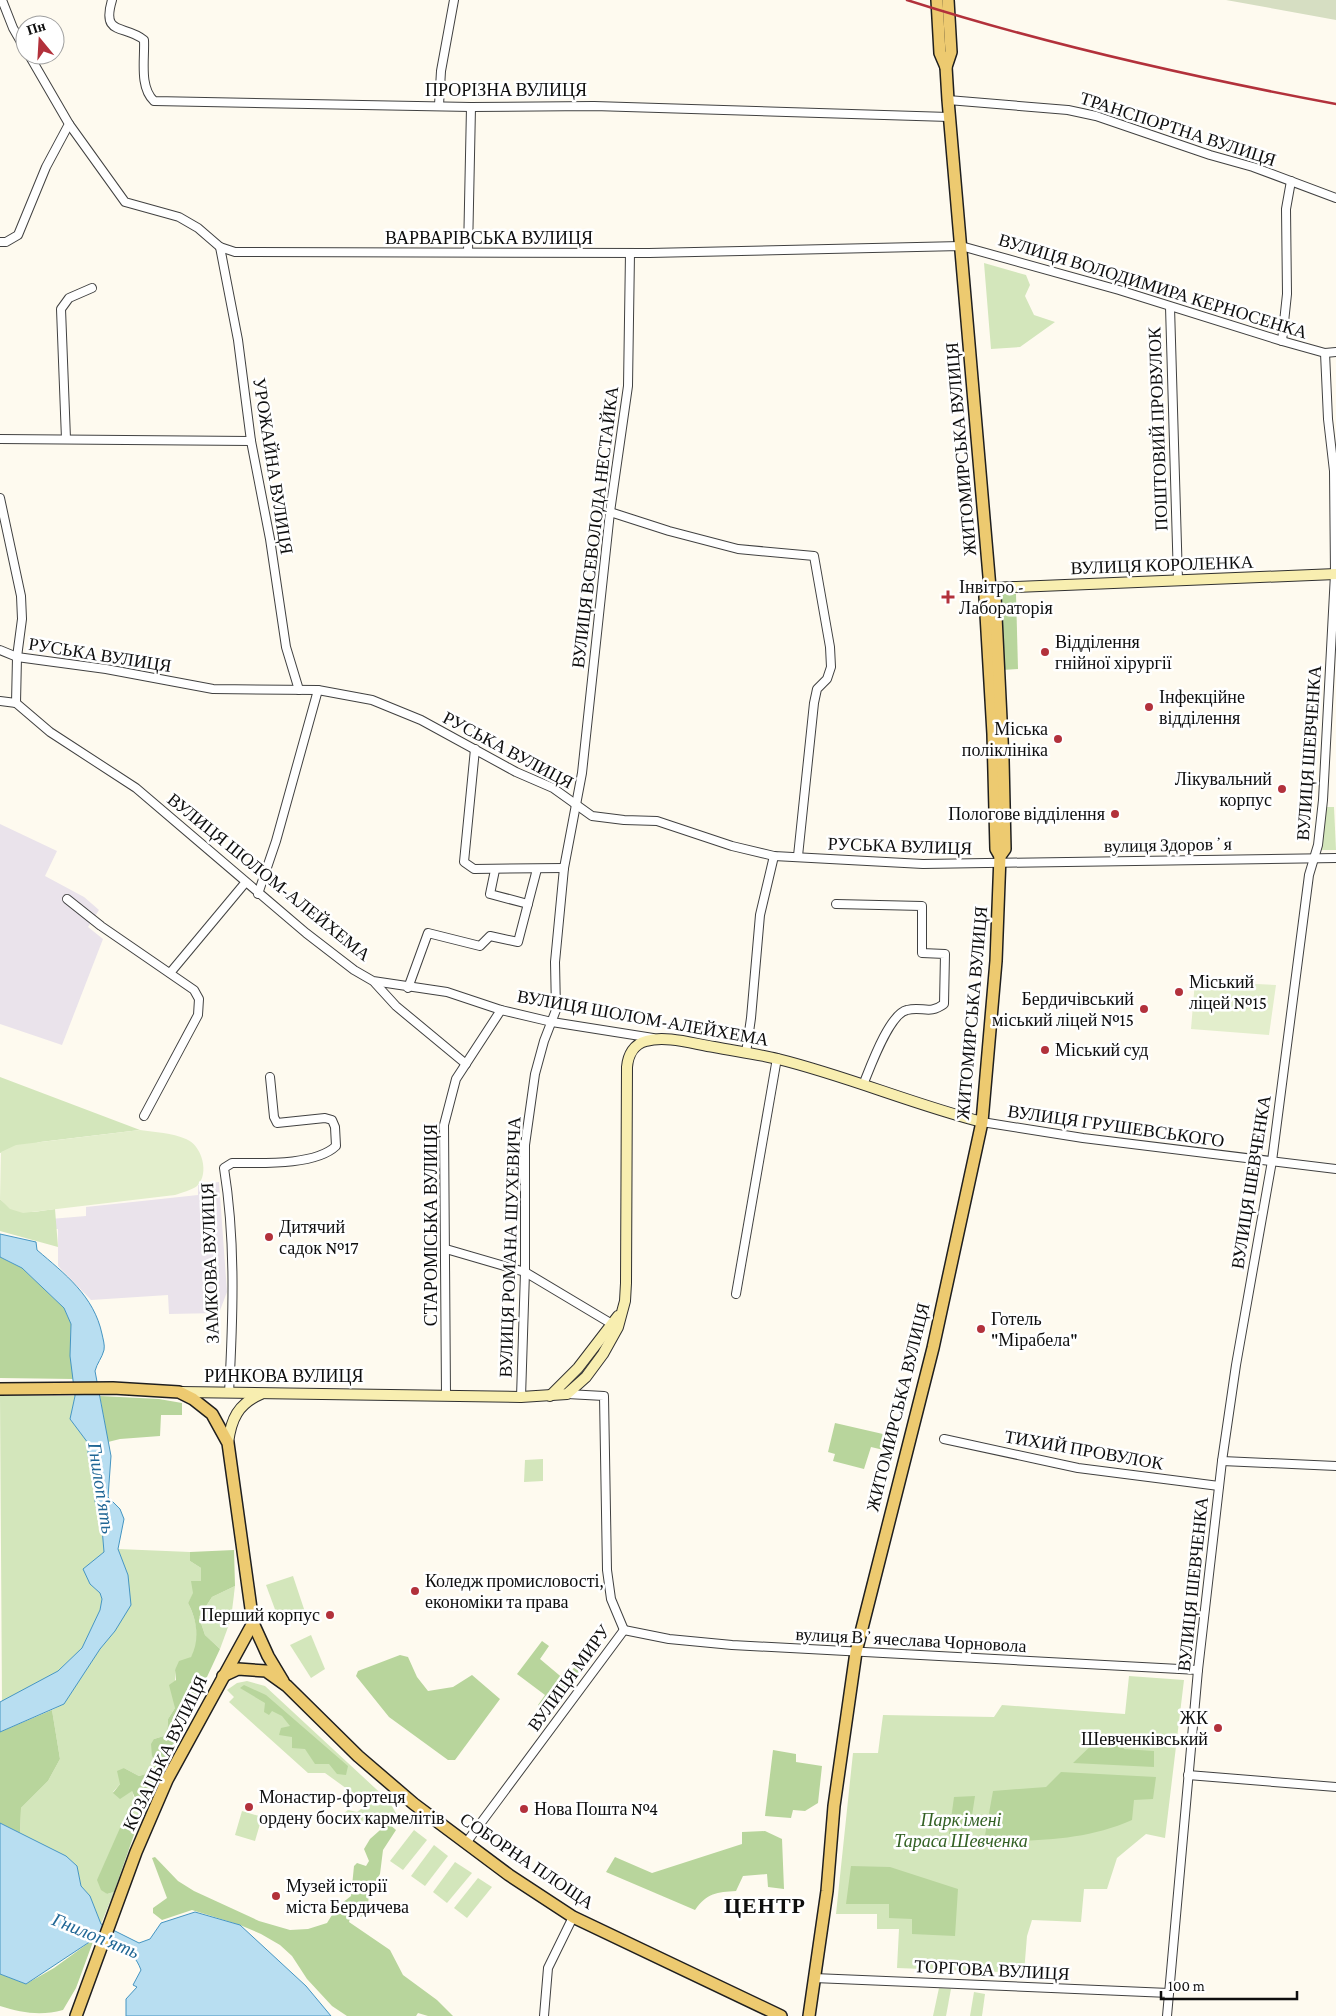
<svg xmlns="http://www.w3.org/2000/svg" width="1336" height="2016" viewBox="0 0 1336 2016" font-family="'Crimson Pro',serif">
	<rect width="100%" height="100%" fill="#fefaef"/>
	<g fill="#eae3eb">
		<path d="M0 824 57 851 45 876 84 897 99 910 88 927 103 939 62 1045 0 1024Z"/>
		<path d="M219 1182 227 1292 219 1313 169 1314 168 1295 91 1300 58 1266V1229H51L50 1219 86 1216V1207L198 1195V1185Z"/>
	</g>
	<g fill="#d3e6bb">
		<path d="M984 263 1026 275 1030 285 1025 296 1034 315 1055 322 1020 347 991 349Z"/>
		<path d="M1326 807H1334L1336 850H1322Z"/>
		<path d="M0 1077 140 1130 40 1142 0 1153Z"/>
		<path d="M0 1199C19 1217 31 1212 55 1209L58 1247 0 1231Z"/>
		<path d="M0 1396H75L70 1419 88 1443V1456L94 1473 95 1501 102 1528 104 1552 84 1569 90 1584 100 1593 102 1599 100 1610 82 1648 58 1671 2 1702Z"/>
		<path d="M543 1459V1481L524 1482 525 1460Z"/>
		<path d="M118 1549 190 1552V1561L201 1568V1581L188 1603C196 1618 202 1643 191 1657 187 1662 180 1666 175 1670V1708L168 1719 167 1735 154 1739 156 1762 149 1773 139 1776 124 1768 120 1784 113 1792 132 1790 137 1810H145L136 1829 130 1824 101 1889 107 1894 114 1892 101 1924 90 1896 81 1886 77 1866 66 1856 20 1833 21 1808 48 1781 60 1759 52 1710 64 1704 100 1649 115 1631 128 1575Z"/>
		<path d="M293 1576 305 1612 280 1623 266 1585Z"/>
		<path d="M235 1586 231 1619 220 1649 205 1635 199 1617 212 1597Z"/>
		<path d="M311 1635 325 1669 311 1678 290 1645Z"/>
		<path d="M1129 1676 1184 1680 1165 1838 1146 1834 1117 1858 1107 1889H1084L1081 1922 1032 1920 1027 1936 1024 1973 897 1968 899 1929H877V1914H836L853 1753H878L883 1715 994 1717 1002 1705 1125 1714Z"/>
		<path d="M247 1681 265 1686 389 1801 397 1815 356 1825H337L340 1816 348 1810 357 1812 361 1809V1799L325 1773H308L229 1702 234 1697 227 1690 237 1683Z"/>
		<path d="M242 1811 262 1817 255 1841 235 1835Z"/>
		<path d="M414 1830 427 1840 403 1870 390 1861Z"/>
		<path d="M434 1845 448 1856 425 1886 411 1876Z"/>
		<path d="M455 1862 472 1873 447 1903 433 1892Z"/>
		<path d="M478 1878 492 1887 467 1918 454 1908Z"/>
		<path d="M939 1988 951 1989 946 2016H933Z"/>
		<path d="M974 1992 985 1994 982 2016H970Z"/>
	</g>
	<g fill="#b8d59c">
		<path d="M999 594H1016L1018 669 1002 670Z"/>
		<path d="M0 1257 22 1268 64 1308 71 1324 70 1356 74 1379 0 1378Z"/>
		<path d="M100 1396 159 1399 182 1403V1415H161L160 1436 120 1439 108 1442Z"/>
		<path d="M835 1423 896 1437 892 1452 871 1447 864 1469 833 1461 835 1454 828 1452Z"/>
		<path d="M234 1550 235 1586 212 1597 199 1617 205 1635 220 1649 145 1810H137L133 1804 135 1798 132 1791 120 1799 113 1793 120 1784 117 1771 124 1768 139 1776 149 1773 156 1762 152 1756 151 1744 154 1739 167 1735 168 1719 175 1708 169 1685 176 1680 175 1670 179 1661 191 1657C200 1640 197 1620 188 1603L193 1593 191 1581H201V1568L190 1561V1552Z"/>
		<path d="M597 1636 596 1653 549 1713 538 1705 545 1695 517 1674 542 1641 549 1646 540 1659 565 1680Z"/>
		<path d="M400 1655 408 1657 417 1677 428 1691 453 1687 472 1675 500 1699 455 1760H448L389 1717 356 1676 358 1671Z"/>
		<path d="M244 1685 266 1695 348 1766 346 1775 337 1774 329 1764H315L305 1749 292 1748V1737L279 1735 281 1728 290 1726 282 1716 272 1711 269 1715 264 1712 265 1703 240 1688Z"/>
		<path d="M52 1710 60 1759 48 1781 21 1808 20 1833 0 1823V1732Z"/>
		<path d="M1099 1738 1122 1740 1124 1749 1154 1751V1767L1073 1763Z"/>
		<path d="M773 1750 796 1754V1762L822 1766 818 1803 805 1811 793 1810 791 1818 765 1816Z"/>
		<path d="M1061 1772 1156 1777 1153 1799 1134 1800 1132 1820C1084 1841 1036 1841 984 1841L993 1791 1046 1787Z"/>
		<path d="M975 1796 969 1835 949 1834 954 1797Z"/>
		<path d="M388 1823 396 1830 383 1850 380 1874 369 1892 368 1906 364 1916 350 1918 349 1922 390 1950 403 1975 437 2000 453 2016H428L418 2013 416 2016H347L332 2006 307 1979 292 1956 280 1945 261 1934 240 1925 192 1910 162 1920 153 1913V1908L167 1898 152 1858 155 1857 178 1881 194 1891 259 1921 290 1930 308 1929 327 1923 337 1907 351 1896 354 1866 357 1863 366 1866 369 1861 364 1849 370 1839Z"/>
		<path d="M130 1824 136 1829 114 1892 107 1894 101 1890 97 1880 120 1828Z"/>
		<path d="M765 1831 782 1839 784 1889 768 1887 767 1874 743 1876 736 1891C717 1892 707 1893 695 1910L606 1872 615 1857 652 1873 742 1844V1832Z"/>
		<path d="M851 1866 890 1867 958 1889 955 1936 912 1934V1919L889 1918V1904H846Z"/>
		<path d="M94 1939 76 1988 63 2010C41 2016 22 2013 0 2006V1974L26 1984 54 1968Z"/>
	</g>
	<path fill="#d6dec2" d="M1226 0H1336V20Z"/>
	<g fill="#e3eecc">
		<path d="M1195 981 1276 985 1269 1035 1191 1029Z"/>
		<path d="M140 1130C155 1132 172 1133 186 1139 202 1145 210 1174 197 1186 192 1190 181 1193 175 1195L23 1213 10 1209 0 1199 1 1152 16 1145Z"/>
	</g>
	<g fill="#b8def1" stroke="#4595c2">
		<path d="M0 1234 36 1242 37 1250C65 1274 94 1296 102 1334 103 1339 105 1345 104 1350 102 1358 97 1363 95 1371L111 1456 108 1497 120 1509 124 1519 118 1549 128 1575 131 1605 115 1631 100 1649 64 1704 0 1732V1702L58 1671 82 1648 100 1610 102 1599 100 1593 90 1584 83 1569 104 1552 102 1528 95 1501 94 1473 88 1456V1443L70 1419 75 1396 70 1356 71 1324 64 1308 22 1268 0 1257Z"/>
		<path d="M0 1823 66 1856 77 1866 81 1886 90 1896 101 1924 139 1943 150 1939 161 1923 195 1912 240 1925 306 1986 331 2016H126V1999L137 1987 133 1985 141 1970C132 1946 117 1947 94 1939L26 1984 0 1974Z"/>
	</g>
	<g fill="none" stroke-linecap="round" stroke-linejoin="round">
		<defs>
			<g id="street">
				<path d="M2 0 13 28 25 49"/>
				<path d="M112 0C101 37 125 24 144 40 145 59 139 87 154 101L471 107 594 106 949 117"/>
				<path d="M948 100 1068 110 1096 116 1210 155 1253 167 1336 198"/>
				<path d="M439 105 441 71 454 0"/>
				<path d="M69 124 125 202 179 217 198 228 220 247 235 252 649 253 961 246 1119 290 1282 341 1325 353 1336 352"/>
				<path d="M0 242H6L18 235 46 167 69 124 29 55"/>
				<path d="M220 247 238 340 251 441 270 539 286 647 299 690"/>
				<path d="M468 252 471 107"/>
				<path d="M1170 307 1178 580"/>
				<path d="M1282 341 1287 294 1286 209 1291 181"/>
				<path d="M0 439 251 441"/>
				<path d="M66 439 61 309 69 298 92 288"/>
				<path d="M0 498 21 596 22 619 17 657 16 703"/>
				<path d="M610 512 669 531 738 549 814 556 830 647 831 667 827 679 817 689 814 703 798 856"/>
				<path d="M0 650 17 657 106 669 213 689 318 690 372 700 421 720 516 772 553 788 592 816 624 820 657 821 732 846 774 856 923 864 1336 858"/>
				<path d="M0 701 16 703 50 732 136 788 306 933 354 970 373 981 447 992 501 1010 552 1022 653 1038"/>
				<path d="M475 749 464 862 474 869 564 868"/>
				<path d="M495 870 490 894 528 904"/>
				<path d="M258 894 276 841 318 690"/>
				<path d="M67 899 101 926 194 990 199 999 198 1015 144 1116"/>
				<path d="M836 904 922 906V953L945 954 944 1004C929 1015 923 1006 907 1010 889 1014 870 1068 863 1085"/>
				<path d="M170 973 245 883"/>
				<path d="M375 983 396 1006 466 1064"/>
				<path d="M408 988 428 933 480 946 490 936 518 942 537 869"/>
				<path d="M746 1053 751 1018 760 915 774 856"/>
				<path d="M982 1122 1083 1138 1336 1169"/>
				<path d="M446 1249 525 1272 612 1324"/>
				<path d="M736 1294 777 1058"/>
				<path d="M229 1393C233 1318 236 1242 224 1168L232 1163C259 1163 315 1166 336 1146L335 1127 332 1120 325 1118 277 1123 274 1117 270 1077"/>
				<path d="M567 1394 604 1396 607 1570 611 1599 624 1630"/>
				<path d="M446 1395 444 1125 456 1079 501 1010"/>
				<path d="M521 1397 525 1272V1145L535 1074 544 1041 556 1010 555 962 564 868 582 773 610 512 628 386 630 253"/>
				<path d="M944 1439 1078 1468 1219 1486"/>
				<path d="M1222 1461 1336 1466"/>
				<path d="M624 1630 669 1639 732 1645 1198 1670"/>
				<path d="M1188 1775 1336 1787"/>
				<path d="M466 1843 624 1630"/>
				<path d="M814 1978 1169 1993"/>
				<path d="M544 2016 548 1968 573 1917"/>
				<path d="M1167 2016 1198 1670 1222 1461 1236 1365 1272 1161 1309 875 1318 845 1323 800 1335 574 1334 471 1328 419 1325 353"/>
			</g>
			<g id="secondary">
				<path d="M990 588 1336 574"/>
				<path d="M181 1392 521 1397 567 1394 586 1377 603 1354 618 1327 625 1301 626 1283 627 1067C628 1055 634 1044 646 1041 666 1035 694 1044 714 1047 735 1051 757 1054 778 1059 847 1076 912 1104 982 1122"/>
				<path d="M550 1396 578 1368 618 1316"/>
				<path d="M228 1443C231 1419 238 1404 261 1394"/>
			</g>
			<g id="primary">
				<path d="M937 0 940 53 946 67"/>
				<path d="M990 588 985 597 993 734 996 849 1000 856"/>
				<path d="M0 1389 113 1388 179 1392 193 1399 212 1414 228 1443 253 1623 268 1656 283 1681"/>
				<path d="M223 1676 238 1669 266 1671 287 1686 358 1756 414 1804 509 1875 573 1917 781 2016"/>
				<path d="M76 2016 136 1852 167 1780 253 1623"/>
				<path d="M809 2016 827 1891 834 1806 856 1652 933 1348 982 1122 996 961 1000 856 1005 849 1003 760 995 596 990 588 948 100 946 67 951 52 948 0"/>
			</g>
		</defs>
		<use href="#street" stroke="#414141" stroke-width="10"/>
		<use href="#secondary" stroke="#303030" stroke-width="12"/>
		<use href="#primary" stroke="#1f1f1f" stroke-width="14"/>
		<use href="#street" stroke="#fff" stroke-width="8"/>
		<use href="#secondary" stroke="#f8eeb0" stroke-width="10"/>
		<use href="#primary" stroke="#edca70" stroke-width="11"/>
		<path stroke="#b2313b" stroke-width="2.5" d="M907 0C1047 45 1192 77 1336 104"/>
	</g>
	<g fill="#b2313b" stroke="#fff" stroke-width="2">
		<path d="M945.5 589.5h5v5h5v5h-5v5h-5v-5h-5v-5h5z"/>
		<circle cx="1045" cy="652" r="5"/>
		<circle cx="1149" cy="707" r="5"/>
		<circle cx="1058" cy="739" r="5"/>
		<circle cx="1282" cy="789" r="5"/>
		<circle cx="1115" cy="814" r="5"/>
		<circle cx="1179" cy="992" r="5"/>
		<circle cx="1144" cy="1009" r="5"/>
		<circle cx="1045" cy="1050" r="5"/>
		<circle cx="269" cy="1237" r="5"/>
		<circle cx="981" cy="1329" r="5"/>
		<circle cx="415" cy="1591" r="5"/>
		<circle cx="330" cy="1615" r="5"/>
		<circle cx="1218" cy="1728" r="5"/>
		<circle cx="249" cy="1807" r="5"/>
		<circle cx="524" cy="1809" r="5"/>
		<circle cx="276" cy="1896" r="5"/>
	</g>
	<g text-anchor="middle" stroke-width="5" stroke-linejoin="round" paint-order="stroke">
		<g font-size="18" fill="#0e0e0e" stroke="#fff">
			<text x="506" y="96">ПРОРІЗНА ВУЛИЦЯ</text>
			<text transform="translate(1178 129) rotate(18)" y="6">ТРАНСПОРТНА ВУЛИЦЯ</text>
			<text x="489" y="244">ВАРВАРІВСЬКА ВУЛИЦЯ</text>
			<text transform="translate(1153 286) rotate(17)" y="6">ВУЛИЦЯ ВОЛОДИМИРА КЕРНОСЕНКА</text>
			<text transform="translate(1158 429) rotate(-92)" y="6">ПОШТОВИЙ ПРОВУЛОК</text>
			<text transform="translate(961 449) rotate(-95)" y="6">ЖИТОМИРСЬКА ВУЛИЦЯ</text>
			<text transform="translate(273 466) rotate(81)" y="6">УРОЖАЙНА ВУЛИЦЯ</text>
			<text transform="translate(595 527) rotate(-83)" y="6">ВУЛИЦЯ ВСЕВОЛОДА НЕСТАЙКА</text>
			<text transform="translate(1162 565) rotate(-2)" y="6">ВУЛИЦЯ КОРОЛЕНКА</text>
			<text transform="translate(100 655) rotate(9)" y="6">РУСЬКА ВУЛИЦЯ</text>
			<text transform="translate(508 750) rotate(28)" y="6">РУСЬКА ВУЛИЦЯ</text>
			<text transform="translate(1309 753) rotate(-86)" y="6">ВУЛИЦЯ ШЕВЧЕНКА</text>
			<text transform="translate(1168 845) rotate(-1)" y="6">вулиця Здоровʼя</text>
			<text transform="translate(900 846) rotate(2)" y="6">РУСЬКА ВУЛИЦЯ</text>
			<text transform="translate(269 877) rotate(39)" y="6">ВУЛИЦЯ ШОЛОМ-АЛЕЙХЕМА</text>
			<text transform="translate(972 1013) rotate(-85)" y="6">ЖИТОМИРСЬКА ВУЛИЦЯ</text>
			<text transform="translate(643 1018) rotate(10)" y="6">ВУЛИЦЯ ШОЛОМ-АЛЕЙХЕМА</text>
			<text transform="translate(1116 1126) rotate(8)" y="6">ВУЛИЦЯ ГРУШЕВСЬКОГО</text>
			<text transform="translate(1251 1182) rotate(-81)" y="6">ВУЛИЦЯ ШЕВЧЕНКА</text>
			<text transform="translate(431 1225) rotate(-90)" y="6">СТАРОМІСЬКА ВУЛИЦЯ</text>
			<text transform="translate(510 1247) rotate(-88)" y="6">ВУЛИЦЯ РОМАНА ШУХЕВИЧА</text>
			<text transform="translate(210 1263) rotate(-92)" y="6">ЗАМКОВА ВУЛИЦЯ</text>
			<text x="284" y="1382">РИНКОВА ВУЛИЦЯ</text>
			<text transform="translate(898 1407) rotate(-76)" y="6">ЖИТОМИРСЬКА ВУЛИЦЯ</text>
			<text transform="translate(1084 1450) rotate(10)" y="6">ТИХИЙ ПРОВУЛОК</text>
			<text transform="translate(1193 1584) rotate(-84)" y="6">ВУЛИЦЯ ШЕВЧЕНКА</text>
			<text transform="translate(911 1640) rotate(3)" y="6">вулиця Вʼячеслава Чорновола</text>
			<text transform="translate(569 1678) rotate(-54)" y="6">ВУЛИЦЯ МИРУ</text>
			<text transform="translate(165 1753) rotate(-64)" y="6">КОЗАЦЬКА ВУЛИЦЯ</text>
			<text transform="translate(527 1861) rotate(34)" y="6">СОБОРНА ПЛОЩА</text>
			<text transform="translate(992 1970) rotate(3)" y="6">ТОРГОВА ВУЛИЦЯ</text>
		</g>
		<g font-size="18" fill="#0e0e0e" stroke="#fff" text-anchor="start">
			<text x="959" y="593">Інвітро -<tspan x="959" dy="21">Лабораторія</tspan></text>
			<text x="1055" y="648">Відділення<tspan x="1055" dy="21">гнійної хірургії</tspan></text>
			<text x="1159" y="703">Інфекційне<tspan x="1159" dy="21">відділення</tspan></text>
			<text x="1048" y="735" text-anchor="end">Міська<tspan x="1048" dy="21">поліклініка</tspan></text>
			<text x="1272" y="785" text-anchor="end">Лікувальний<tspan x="1272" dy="21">корпус</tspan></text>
			<text x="1105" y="820" text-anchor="end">Пологове відділення</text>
			<text x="1189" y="988">Міський<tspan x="1189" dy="21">ліцей №15</tspan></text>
			<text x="1134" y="1005" text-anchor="end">Бердичівський<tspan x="1134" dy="21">міський ліцей №15</tspan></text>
			<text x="1055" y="1056">Міський суд</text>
			<text x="279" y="1233">Дитячий<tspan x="279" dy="21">садок №17</tspan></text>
			<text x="991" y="1325">Готель<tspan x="991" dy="21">"Мірабела"</tspan></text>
			<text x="425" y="1587">Коледж промисловості,<tspan x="425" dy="21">економіки та права</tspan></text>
			<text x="320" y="1621" text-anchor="end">Перший корпус</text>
			<text x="1208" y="1724" text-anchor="end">ЖК<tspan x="1208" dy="21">Шевченківський</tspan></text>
			<text x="259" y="1803">Монастир-фортеця<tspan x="259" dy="21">ордену босих кармелітів</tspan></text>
			<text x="534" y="1815">Нова Пошта №4</text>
			<text x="286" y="1892">Музей історії<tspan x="286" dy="21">міста Бердичева</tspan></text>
		</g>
		<g font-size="18" font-style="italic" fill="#326023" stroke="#fff">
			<text x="961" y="1826">Парк імені<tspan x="961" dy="21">Тараса Шевченка</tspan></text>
		</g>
		<g font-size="19" font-style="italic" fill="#216795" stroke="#fff">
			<text transform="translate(102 1488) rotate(81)" y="7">Гнилоп'ять</text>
			<text transform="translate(96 1935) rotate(22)" y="7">Гнилоп'ять</text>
		</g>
		<g font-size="22" font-weight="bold" letter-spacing="1" fill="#0e0e0e" stroke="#fff">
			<text x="765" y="1913">ЦЕНТР</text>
		</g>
	</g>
	<g transform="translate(40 40) rotate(342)"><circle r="24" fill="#ffffff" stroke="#9f9f9f"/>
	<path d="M0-4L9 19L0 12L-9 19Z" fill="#b2313b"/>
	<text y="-8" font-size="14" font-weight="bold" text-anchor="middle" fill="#0e0e0e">Пн</text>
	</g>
	<path d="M1161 1991v8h136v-8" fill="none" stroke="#0e0e0e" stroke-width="2.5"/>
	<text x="1168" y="1991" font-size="15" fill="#0e0e0e" stroke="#ffffff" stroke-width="4" paint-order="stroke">100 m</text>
</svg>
